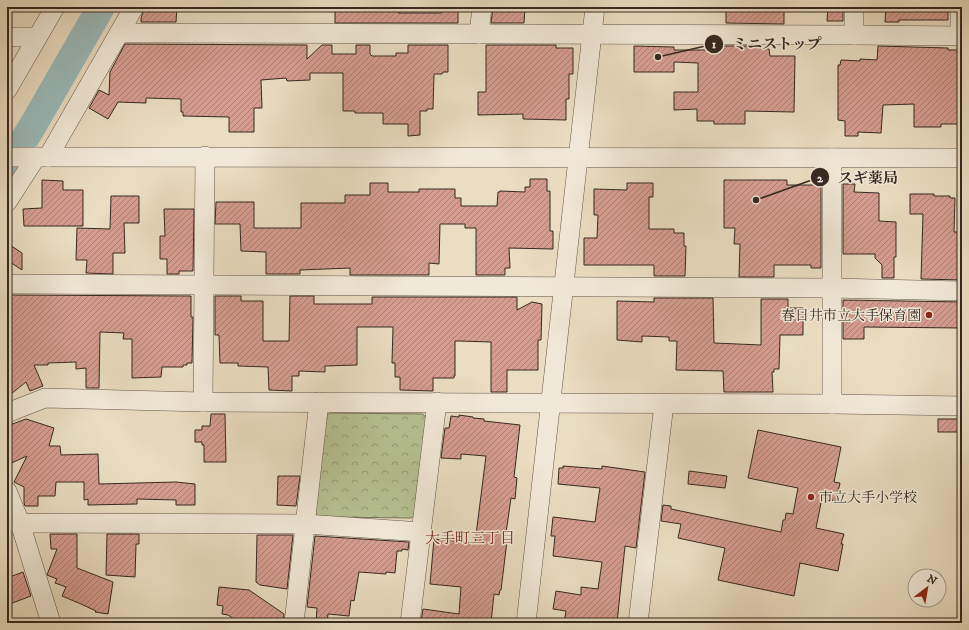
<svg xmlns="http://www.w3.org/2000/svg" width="969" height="630" viewBox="0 0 969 630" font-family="'IM FELL DW Pica','Noto Serif JP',serif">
	<defs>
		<pattern id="park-crowns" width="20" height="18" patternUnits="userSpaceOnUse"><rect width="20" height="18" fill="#b6c193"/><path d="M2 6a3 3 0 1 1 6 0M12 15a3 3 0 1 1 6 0" fill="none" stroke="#959d78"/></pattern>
		<pattern id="building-hatch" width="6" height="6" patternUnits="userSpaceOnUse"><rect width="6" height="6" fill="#d59d90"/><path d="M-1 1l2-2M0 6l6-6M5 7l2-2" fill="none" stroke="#ae8075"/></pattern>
	</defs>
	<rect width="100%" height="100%" fill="#eaddc1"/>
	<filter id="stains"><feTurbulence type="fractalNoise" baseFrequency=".005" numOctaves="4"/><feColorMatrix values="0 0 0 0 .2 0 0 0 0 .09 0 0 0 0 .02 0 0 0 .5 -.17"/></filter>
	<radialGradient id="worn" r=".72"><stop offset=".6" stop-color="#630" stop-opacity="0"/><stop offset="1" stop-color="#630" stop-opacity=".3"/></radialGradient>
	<path fill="url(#park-crowns)" stroke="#76755a" d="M330 413 423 414 427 419 416 514 411 518 319 517 314 513 325 417Z"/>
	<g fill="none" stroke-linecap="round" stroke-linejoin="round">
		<path stroke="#9ababa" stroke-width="28" d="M7 167 32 127 101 7"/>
	</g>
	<g fill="url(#building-hatch)" stroke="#362920">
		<path d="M145 7H177L176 22H141V18Z"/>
		<path d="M335 7H398V13H441L442 7H458V23H335Z"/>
		<path d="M493 7H525L524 23H491Z"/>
		<path d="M726 7H784V24L726 23Z"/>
		<path d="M828 7H843V21H827Z"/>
		<path d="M886 7H948V20H899V22H885Z"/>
		<path d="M125 44 307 45V59L322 45H332V54H356V45H370V54L372 56H396V53H408V45H448V72H443L442 74H434L433 109H427V111H420V135L408 136V124H383V113H355V111H343V73H310V80L287 81 286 78 261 80 262 108H254V132H229V117L183 116V112H181V99L146 98V103L118 102 108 119 89 108 99 90 109 95 110 72Z"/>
		<path d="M486 45H556V48H573V74H569V99H566V120L523 119V114L478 115V92H486Z"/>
		<path d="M634 46 674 47V50H716V46H761V48L769 49 770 56H795L794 112 745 111V124H714V121H697V109L674 110V92H698V63L674 62V72H634Z"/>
		<path d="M878 46 948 48V50H962V124H941V127H914V104L883 105 881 133 858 132V136H845V121L838 120V65H840L841 60 860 61V59L877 60Z"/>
		<path d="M530 179H547V191H550V231H553V249L509 248 510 268H505V275H476V228H465V224H440L439 264 429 263V275H350V268L300 270V274H266V252L241 251 240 224H215L216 202H254V228H301V203H345V195H370V183H388V192H419V189H455V198H461V206H497L498 192H500V191L525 192V187H530Z"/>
		<path d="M42 180 63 181V190H83V226H24L23 209 42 208Z"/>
		<path d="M724 180H787V185H821V268H811V265H774V277H739L740 244H734L735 228H724Z"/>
		<path d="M627 183H653V197H649V229H674V233H684V246H686L685 276H654V265H584V238H597L598 215H594V189L627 190Z"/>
		<path d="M843 184H855L854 192 879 193V221L896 222V257H894V278H882V265L875 258V254H843Z"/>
		<path d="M910 194H934V196H950V198H955L954 232H962V280L921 279 923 214H910Z"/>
		<path d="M111 196H139V223H124L125 253H113V274L86 273 87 260H76L77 228 110 229Z"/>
		<path d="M164 209H194L193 271H179V274H167V259H160V236H165Z"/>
		<path d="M7 243 22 253V270L7 260Z"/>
		<path d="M7 295 191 296V317H193L192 363H187V365H183V367H162L161 377 132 378V339H123L124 333 100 332 99 388H86V368L76 369V362L48 363V365H34L43 386 30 391 26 382 7 397Z"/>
		<path d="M215 296H241V301H263V341H289L290 296H314V304H372V297H517V310L532 302 542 304 541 340H538V370H507V392H491V342L459 341H455V376H454V378H433V391L400 390V377H395V363H392L393 327H357V365L325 366V372L299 371V376H292V391L269 390 268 367 238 366V363H220L219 335H215Z"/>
		<path d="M654 298H713L714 343 761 345V299H788V308H803V335H780L779 369H774V372H772L773 392H724L723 371 676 370 677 341H669V337L642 336V342L617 340V301L654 302Z"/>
		<path d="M843 300 962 302V328L864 327V339H843Z"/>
		<path d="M211 414H225L226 462H204V445H202V442H195V430H202V426H210Z"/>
		<path d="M459 415 473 417V418L484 419V421L520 425 514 477 517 478 515 499 511 498 505 540 507 541 501 590H500L499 595 494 594 491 623H436L421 621 423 609 459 614 461 587 430 584 434 539 475 543 486 456 461 454V459L441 458 445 428H449L451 416 459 417Z"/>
		<path d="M26 419 54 428 49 446H60L61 455 98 454 99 484 176 482 195 484V505H176V500L137 499V504L88 505V499L84 500V482H56L55 496H38V506H25L24 503V487L14 482 27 456 7 465V426Z"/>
		<rect x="938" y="419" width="24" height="13"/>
		<path d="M758 430 841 447 834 482 840 483 836 501 822 498 816 528 844 534 841 544H843L838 571 800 563 794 596 718 580 725 548 678 538 681 524 661 521 663 505 671 506V509L781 532 783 520H785L786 513 793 514 798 488 748 478Z"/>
		<path d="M563 466 602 469V466L645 472 636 548 625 546 617 623H564L566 611 553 609 556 591 581 595V587L598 589 602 562 553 556 555 536H551L553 517 595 522 599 494 600 488 558 484 559 468H563Z"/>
		<path d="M689 471 727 476 725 488 688 484Z"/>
		<path d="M278 476H300L296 506 277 505Z"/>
		<path d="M50 534H77V568L113 582 108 614 95 612 96 611 81 604 62 596 66 587 55 583 57 579 47 575 57 549H51Z"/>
		<path d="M107 534H139V544H136L135 577 106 575Z"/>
		<path d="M257 535H293L287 589 260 585 256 582Z"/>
		<path d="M315 536 409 542 408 550 402 549V551H397L395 573 386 572V574L359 572 354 601 351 600 349 616 328 614 327 623H316L317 608 307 607Z"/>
		<path d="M23 572 31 596 7 605V578Z"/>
		<path d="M219 587 249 590 284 614 283 623H240L228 615 222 614 223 606 217 605Z"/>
	</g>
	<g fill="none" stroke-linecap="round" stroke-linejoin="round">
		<defs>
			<g id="minor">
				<path d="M854 7V35"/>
				<path d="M119 33 854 35 962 36"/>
				<path d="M479 34 482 7"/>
				<path d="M960 36V7"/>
				<path d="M7 37H37"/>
				<path d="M7 90 55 7"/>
				<path d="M7 157 962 158"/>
				<path d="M48 157 134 7"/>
				<path d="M7 202 36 157"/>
				<path d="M7 284 832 288 962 291"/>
				<path d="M203 402 205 156"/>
				<path d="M832 404V158"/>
				<path d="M7 413 45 398 203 402 832 404 962 406"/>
				<path d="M7 491 20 523 51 623"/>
				<path d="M7 521 20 523 305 524 422 532"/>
				<path d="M294 623 319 402"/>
				<path d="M410 623 437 402"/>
				<path d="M526 623 595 7"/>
				<path d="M638 623 664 404"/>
			</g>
		</defs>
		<use href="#minor" stroke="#635648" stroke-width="20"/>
		<use href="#minor" stroke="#f1e9d7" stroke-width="19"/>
	</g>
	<g fill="#8f2418" stroke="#f1e9d7" stroke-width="1.5">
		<circle cx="929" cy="315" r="4"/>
		<circle cx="811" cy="497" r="4"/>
	</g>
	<g text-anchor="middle" stroke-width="3" stroke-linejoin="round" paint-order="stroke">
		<g font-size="14" fill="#362920" stroke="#f1e9d7" text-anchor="end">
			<text x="921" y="320">春日井市立大手保育園</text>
			<text x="819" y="502" text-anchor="start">市立大手小学校</text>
		</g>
		<g font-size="15" fill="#7a1f14" stroke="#f1e9d7">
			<text x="470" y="543">大手町三丁目</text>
		</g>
	</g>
	<path fill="none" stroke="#362920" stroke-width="1.5" d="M658 57L714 44M756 200L820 177"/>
	<g fill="#362920" stroke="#f1e9d7" stroke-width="1.5">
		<circle cx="658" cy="57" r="4"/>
		<circle cx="756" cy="200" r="4"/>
		<circle cx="714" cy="44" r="10"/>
		<circle cx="820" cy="177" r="10"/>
	</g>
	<g font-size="12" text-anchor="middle" font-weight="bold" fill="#fff">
		<text x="714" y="48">1</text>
		<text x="820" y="182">2</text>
	</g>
	<g font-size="15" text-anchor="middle" font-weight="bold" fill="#362920" stroke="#f1e9d7" stroke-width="3" stroke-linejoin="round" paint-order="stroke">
		<text x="777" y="49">ミニストップ</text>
		<text x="868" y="183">スギ薬局</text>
	</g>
	<rect width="969" height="630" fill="none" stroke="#eaddc1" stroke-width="24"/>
	<rect x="8" y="8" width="953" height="614" fill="none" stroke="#362920" stroke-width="2"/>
	<rect x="12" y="12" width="945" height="606" fill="none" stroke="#362920"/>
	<g transform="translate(927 588) rotate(31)"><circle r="19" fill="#f1e9d7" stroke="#a69c8e"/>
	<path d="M0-3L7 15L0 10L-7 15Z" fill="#8f2418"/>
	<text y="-6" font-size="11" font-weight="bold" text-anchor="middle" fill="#362920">N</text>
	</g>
	<rect width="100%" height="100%" filter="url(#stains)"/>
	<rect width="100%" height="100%" fill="url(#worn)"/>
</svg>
